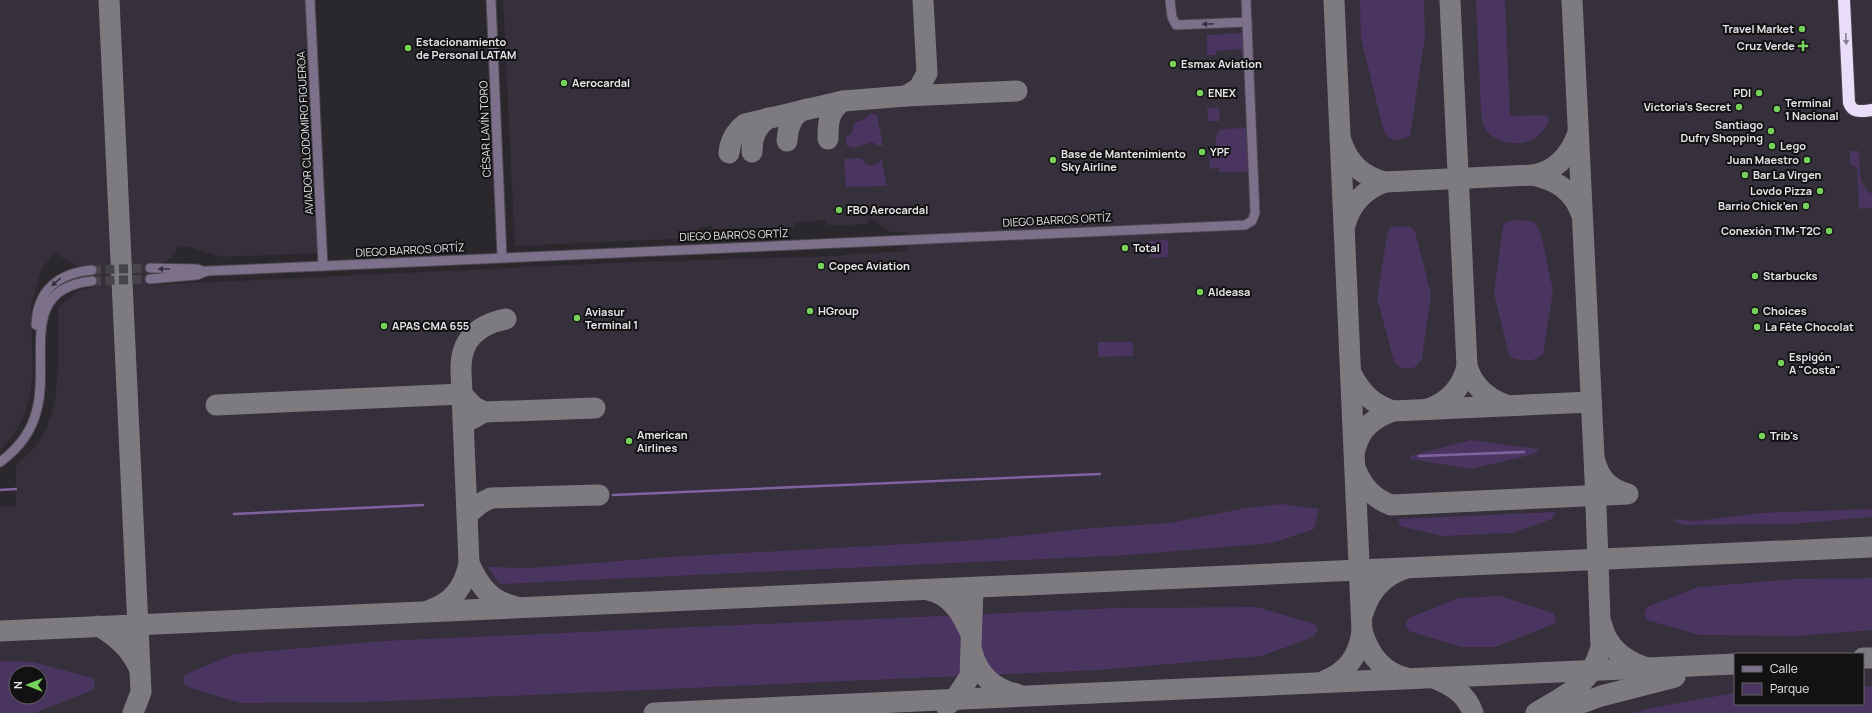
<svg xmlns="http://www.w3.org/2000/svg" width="1872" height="713" viewBox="0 0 1872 713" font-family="Manrope,sans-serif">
	<rect width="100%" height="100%" fill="#2a272d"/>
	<path fill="#35303b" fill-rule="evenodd" d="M0 0H305L318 253 221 257 186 246 178 247 175 254 168 260 160 264 150 267 151 285 635 262 842 256 849 254 907 251V232H890L871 218 866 224 848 225H827L826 220 795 223 794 227 712 229V226H707V227H699L697 238 515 246 503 0H1872V713H0V507L16 506V465L36 446 44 434 49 421 55 401 58 370V307L77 292 92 287V269L80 268 55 253 42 268 31 304 33 375 30 396 24 415 15 433 0 451ZM1735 654H1863V704H1735ZM16 673H40V697H16Z"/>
	<g fill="#49355f" fill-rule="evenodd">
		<path d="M1360 0H1424L1425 36 1411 129 1410 136C1397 142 1388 142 1383 128L1361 39Z"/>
		<path d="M1476 0H1505L1510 116 1547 115 1549 121C1546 127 1541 134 1535 138 1519 148 1492 144 1483 125 1482 121 1482 115 1481 110Z"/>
		<path d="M1242 33 1244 55 1242 58 1241 49 1216 51V55H1207V35Z"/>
		<path d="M1219 107 1220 121H1208L1207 108Z"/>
		<path d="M871 113 877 115 883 145 879 146 872 142 854 148 846 145V137L852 133 855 122 863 120Z"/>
		<path d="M1248 128 1249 172H1219V168L1210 169 1209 155C1219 151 1214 146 1216 138 1216 135 1218 132 1220 129Z"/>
		<path d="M1850 151H1859C1860 167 1857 185 1872 194V208L1859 209 1857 168 1850 164Z"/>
		<path d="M861 158C866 168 877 168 881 158L887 186 846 187 844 159Z"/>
		<path d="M1514 220 1532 221 1536 224 1541 234 1553 290 1543 354C1533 363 1521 362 1509 356L1494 293 1503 226 1506 222Z"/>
		<path d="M1397 226 1411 227 1415 232 1431 294 1422 358C1416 372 1402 372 1394 361L1377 298 1388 231 1392 227Z"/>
		<path d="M1168 240V257L1150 258 1149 241Z"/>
		<path d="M1098 342H1133V356L1098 357Z"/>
		<path d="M1471 440 1538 449V452L1530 455 1471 469 1410 459V456Z"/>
		<path d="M1281 504 1319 509 1314 529 1272 543 1129 555 500 584 487 567 530 568 669 557 979 540 1092 528 1169 523 1246 508Z"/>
		<path d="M1872 509V517L1792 524 1683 525 1671 519 1696 521 1760 513Z"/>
		<path d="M1555 512 1552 519 1512 533 1442 536 1400 526 1398 519Z"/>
		<path d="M1872 578V630L1795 636 1699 635 1647 620 1644 614 1647 607 1698 587 1796 579Z"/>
		<path d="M1500 596 1553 613 1556 618 1554 624 1495 647H1461L1409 631 1405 625 1409 618 1458 598Z"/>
		<path d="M1257 607 1315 624 1318 630 1313 637 1262 656 1099 670 369 702 240 703 191 688 186 686 183 681 184 676 188 673 234 654 383 641 1117 608Z"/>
		<path d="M0 661 33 662 93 678 95 688 88 692 34 713H0ZM16 673H40V697H16Z"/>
		<path d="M1872 686V713H1633L1650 708 1735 693V704H1863V687Z"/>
	</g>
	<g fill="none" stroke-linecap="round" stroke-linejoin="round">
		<g stroke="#7f629f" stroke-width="2.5">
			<path d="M1419 456 1524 452"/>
			<path d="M0 490 16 489"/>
			<path d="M613 495 1100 474"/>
			<path d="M234 514 423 505"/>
		</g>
		<g stroke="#7e7b80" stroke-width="21">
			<path d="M109 0 141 692 133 713"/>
			<path d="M906 96 919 88 927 73 923 0"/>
			<path d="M828 139C828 123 828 111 843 101"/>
			<path d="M787 141C788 127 792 112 807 109"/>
			<path d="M1342 143C1349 164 1364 177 1385 182"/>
			<path d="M752 152C752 137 756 127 768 118"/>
			<path d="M729 153C730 140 735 132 745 124L843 101 906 96 1017 91"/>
			<path d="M1533 175C1556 171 1570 155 1578 133"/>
			<path d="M1345 225C1351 203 1364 190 1385 182L1533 175C1555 180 1573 190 1581 213"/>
			<path d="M506 319C477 325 460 340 461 371L469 563C479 585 490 601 514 606"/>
			<path d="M1467 366C1473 386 1486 398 1506 405"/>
			<path d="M1352 375C1362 394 1373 404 1393 411"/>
			<path d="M216 405 462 394 474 407 484 412"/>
			<path d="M1428 409C1449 402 1462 387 1467 366L1450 0"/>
			<path d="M472 419 484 412 595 408"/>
			<path d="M1355 450C1360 428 1374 418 1393 411L1591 402"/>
			<path d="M1356 470C1363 487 1373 498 1391 505L1628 494C1611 490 1599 478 1595 461"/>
			<path d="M468 514 481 503 491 498 599 495"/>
			<path d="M928 590C952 595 962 614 971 634"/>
			<path d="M430 610C453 603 465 585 469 563"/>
			<path d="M1363 613C1370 591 1382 577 1404 569"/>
			<path d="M1602 625C1607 647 1624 660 1644 667"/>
			<path d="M99 626C117 637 131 649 139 668"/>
			<path d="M0 631 1872 547"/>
			<path d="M1362 631C1369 654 1382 673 1407 678"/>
			<path d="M972 651C977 674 995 690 1017 694"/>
			<path d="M1863 658H1872"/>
			<path d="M1434 678C1452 686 1466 693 1473 713"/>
			<path d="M1324 681C1347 672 1359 656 1362 631L1334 0"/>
			<path d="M946 706 955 699 970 676 973 588"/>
			<path d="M654 713 1735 664"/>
			<path d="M1536 713C1568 693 1590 687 1601 647L1595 478 1572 0"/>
			<path d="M1554 713 1601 696 1675 677"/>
		</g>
		<g stroke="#464349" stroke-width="9" stroke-dasharray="9 4.5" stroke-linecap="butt">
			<path d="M92 270 150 268"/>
			<path d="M92 281 150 279"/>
		</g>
		<defs>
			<g id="minor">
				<path d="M310 0 323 266"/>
				<path d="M491 0 502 257"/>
				<path d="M1170 0 1172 17 1176 25 1247 22"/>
				<path d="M150 268 197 269 203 271"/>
				<path d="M150 279 197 275 207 271 323 266 1245 225 1252 221 1255 213 1246 0"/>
				<path d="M36 325C37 290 59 273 92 270"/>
				<path d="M0 462C18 449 32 431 37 409 50 360 17 288 92 281"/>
			</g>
			<path id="highway" d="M1844 0 1849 103C1853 114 1863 111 1872 110"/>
		</defs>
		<use href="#minor" stroke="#48454b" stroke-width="11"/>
		<use href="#highway" stroke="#48454b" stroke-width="14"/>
		<use href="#minor" stroke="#7c708b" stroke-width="9"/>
		<use href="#highway" stroke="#e9ddf9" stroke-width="12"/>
	</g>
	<defs><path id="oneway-solid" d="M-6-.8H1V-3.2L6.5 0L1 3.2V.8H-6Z"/></defs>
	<g fill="#37323d">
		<use href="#oneway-solid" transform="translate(1208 24) rotate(177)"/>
		<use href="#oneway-solid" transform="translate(164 269) rotate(-180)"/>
		<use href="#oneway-solid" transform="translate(56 282) rotate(139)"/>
	</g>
	<use fill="#888192" href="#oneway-solid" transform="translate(1846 39) rotate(88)"/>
	<g fill="#76d25a" stroke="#121113" stroke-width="1.5">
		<circle cx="1802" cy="29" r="4"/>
		<path d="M1801 40h4v4h4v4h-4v4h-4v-4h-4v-4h4z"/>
		<circle cx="408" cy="48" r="4"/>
		<circle cx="1173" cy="64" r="4"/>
		<circle cx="564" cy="83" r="4"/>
		<circle cx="1200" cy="93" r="4"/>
		<circle cx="1759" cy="93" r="4"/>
		<circle cx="1739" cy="107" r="4"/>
		<circle cx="1777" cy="109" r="4"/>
		<circle cx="1771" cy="131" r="4"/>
		<circle cx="1772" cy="146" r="4"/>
		<circle cx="1202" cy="152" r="4"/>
		<circle cx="1053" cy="160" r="4"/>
		<circle cx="1807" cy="160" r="4"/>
		<circle cx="1745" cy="175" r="4"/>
		<circle cx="1820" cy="191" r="4"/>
		<circle cx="1806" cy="206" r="4"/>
		<circle cx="839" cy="210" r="4"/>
		<circle cx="1829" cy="231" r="4"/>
		<circle cx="1125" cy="248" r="4"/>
		<circle cx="821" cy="266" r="4"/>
		<circle cx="1755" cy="276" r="4"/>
		<circle cx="1200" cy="292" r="4"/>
		<circle cx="810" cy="311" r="4"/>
		<circle cx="1755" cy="311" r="4"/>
		<circle cx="577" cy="318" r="4"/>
		<circle cx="384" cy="326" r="4"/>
		<circle cx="1757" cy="327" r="4"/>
		<circle cx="1781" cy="363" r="4"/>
		<circle cx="1762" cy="436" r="4"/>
		<circle cx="629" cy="441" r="4"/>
	</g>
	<g text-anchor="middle" stroke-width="4" stroke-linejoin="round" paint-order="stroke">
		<g font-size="11" font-weight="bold" fill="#e5e4e7" stroke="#121113" text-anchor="start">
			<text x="1794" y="33" text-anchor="end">Travel Market</text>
			<text x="416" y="46">Estacionamiento<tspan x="416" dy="13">de Personal LATAM</tspan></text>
			<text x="1795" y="50" text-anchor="end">Cruz Verde</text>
			<text x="1181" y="68">Esmax Aviation</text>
			<text x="572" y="87">Aerocardal</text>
			<text x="1208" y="97">ENEX</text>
			<text x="1751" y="97" text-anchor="end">PDI</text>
			<text x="1785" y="107">Terminal<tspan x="1785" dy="13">1 Nacional</tspan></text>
			<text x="1731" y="111" text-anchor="end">Victoria's Secret</text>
			<text x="1763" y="129" text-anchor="end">Santiago<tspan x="1763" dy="13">Dufry Shopping</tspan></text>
			<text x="1780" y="150">Lego</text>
			<text x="1210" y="156">YPF</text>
			<text x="1061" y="158">Base de Mantenimiento<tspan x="1061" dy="13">Sky Airline</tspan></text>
			<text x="1799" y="164" text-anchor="end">Juan Maestro</text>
			<text x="1753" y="179">Bar La Virgen</text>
			<text x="1812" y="195" text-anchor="end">Lovdo Pizza</text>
			<text x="1798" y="210" text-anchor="end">Barrio Chick’en</text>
			<text x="847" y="214">FBO Aerocardal</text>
			<text x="1821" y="235" text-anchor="end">Conexión T1M-T2C</text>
			<text x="1133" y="252">Total</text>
			<text x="829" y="270">Copec Aviation</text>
			<text x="1763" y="280">Starbucks</text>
			<text x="1208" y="296">Aldeasa</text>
			<text x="818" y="315">HGroup</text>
			<text x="1763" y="315">Choices</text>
			<text x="585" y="316">Aviasur<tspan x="585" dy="13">Terminal 1</tspan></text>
			<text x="392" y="330">APAS CMA 655</text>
			<text x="1765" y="331">La Fête Chocolat</text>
			<text x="1789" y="361">Espigón<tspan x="1789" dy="13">A "Costa"</tspan></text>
			<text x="637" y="439">American<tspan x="637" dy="13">Airlines</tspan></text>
			<text x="1770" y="440">Trib's</text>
		</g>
		<g font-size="11" fill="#e5e4e7" stroke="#121113">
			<text transform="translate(485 129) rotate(-92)" y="4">CÉSAR LAVÍN TORO</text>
			<text transform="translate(305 133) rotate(-93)" y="4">AVIADOR CLODOMIRO FIGUEROA</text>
			<text transform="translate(1057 220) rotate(-3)" y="4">DIEGO BARROS ORTÍZ</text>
			<text transform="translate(734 235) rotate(-2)" y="4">DIEGO BARROS ORTÍZ</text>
			<text transform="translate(410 250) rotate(-3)" y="4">DIEGO BARROS ORTÍZ</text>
		</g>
	</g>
	<rect x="1734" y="653" width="130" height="52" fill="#121113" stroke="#666568"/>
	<rect x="1742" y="666" width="20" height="6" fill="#7c708b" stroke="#666568"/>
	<text x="1770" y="673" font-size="12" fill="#e5e4e7">Calle</text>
	<rect x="1742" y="683" width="20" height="12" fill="#49355f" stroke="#666568"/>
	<text x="1770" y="693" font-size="12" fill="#e5e4e7">Parque</text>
	<g transform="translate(28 685) rotate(270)"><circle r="19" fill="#121113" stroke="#666568"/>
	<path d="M0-3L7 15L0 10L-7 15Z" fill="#76d25a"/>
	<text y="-6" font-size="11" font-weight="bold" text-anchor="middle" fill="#e5e4e7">N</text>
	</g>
</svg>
